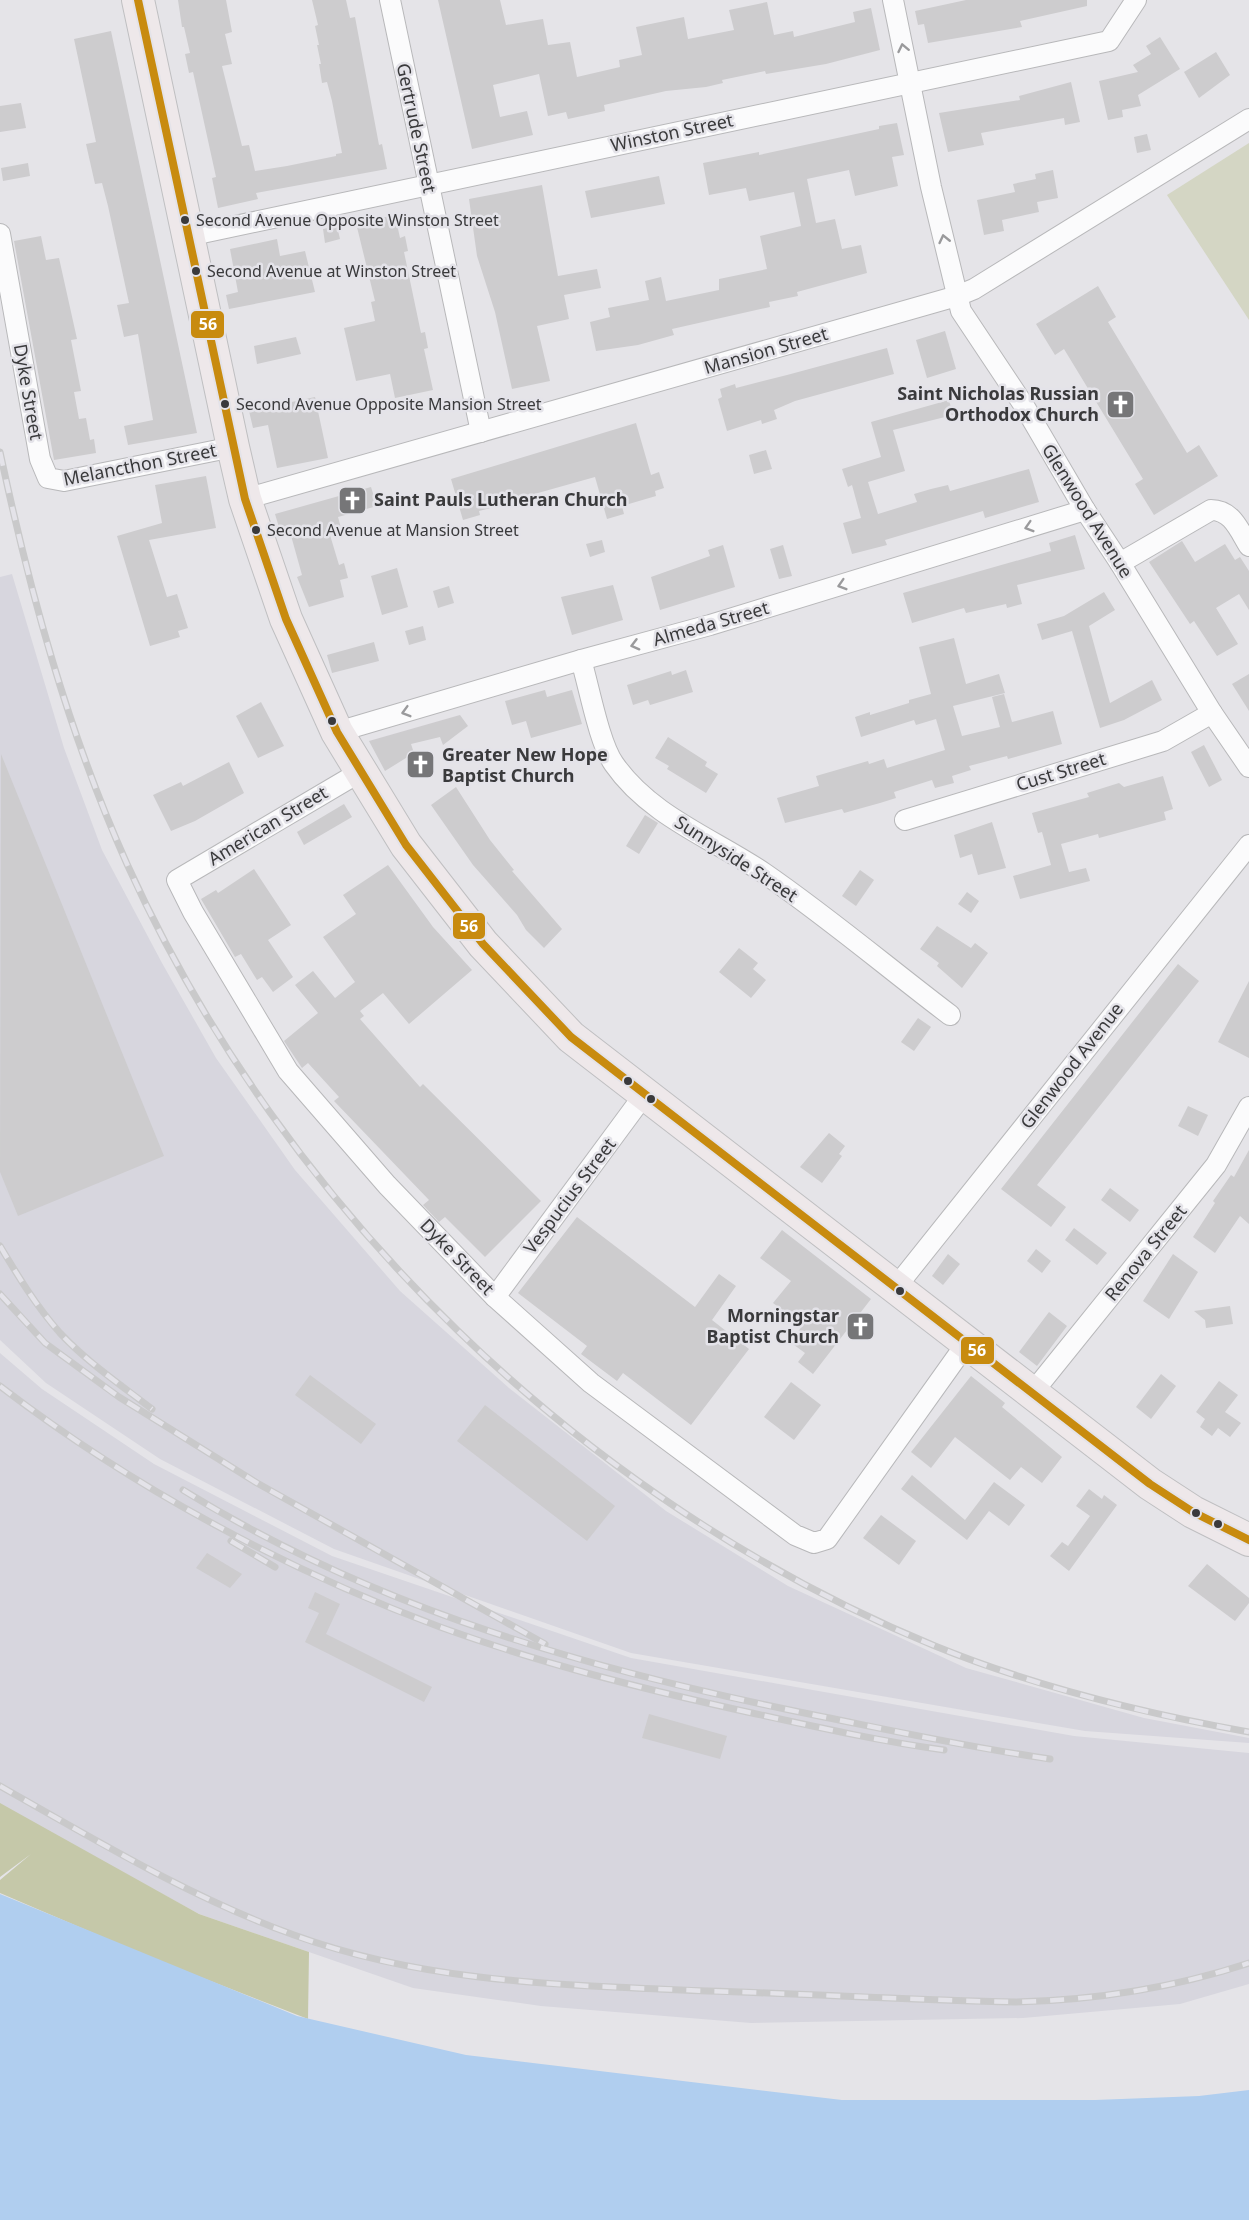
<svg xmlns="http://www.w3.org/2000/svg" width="1249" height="2220" viewBox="0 0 1249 2220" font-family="'Noto Sans',sans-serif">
	<rect width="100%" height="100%" fill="#e5e4e8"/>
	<g fill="#d7d6de">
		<path d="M12 574 64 748 102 850 162 963 216 1058 295 1170 400 1291 509 1388 666 1511 788 1586 966 1668 1144 1718 1249 1738V1743L1085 1731 631 1653 334 1549 160 1459 46 1383 0 1340V577Z"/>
		<path d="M0 1353 42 1389 154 1464 332 1556 631 1658 1074 1736 1249 1753V1984L1180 2004 1023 2018 751 2023 541 2006 413 1988 199 1914 0 1805Z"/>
	</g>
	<path fill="#d4d6c4" d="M1249 143V320L1167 195Z"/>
	<path fill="#c5c8a9" d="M0 1803 199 1914 309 1952 308 2019 149 1957 0 1893V1880L31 1854 0 1877Z"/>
	<path fill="#b0ceef" d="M0 1894 297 2016 466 2055 842 2100H1095L1199 2096 1249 2090V2220H0Z"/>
	<g fill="#cdccce">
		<path d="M178 0H226L232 32 225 34 232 64 222 66 242 146 249 145 255 171 287 166 336 156V154L342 153 332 101 327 82 322 83 319 64H321L317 45H319L315 26 318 25 312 0H346L350 18 355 17 379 145 382 144 387 169 256 193 258 199 218 208 212 178 216 177 193 72 189 73 185 54 190 53 184 27H182Z"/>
		<path d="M438 0H500L506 25 543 19 548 45 570 42 577 77 620 67 619 60 642 55 636 27 684 17 688 39 734 30 729 10 767 2 774 35 793 31 794 37 855 22 853 12 871 8 880 50 826 64 766 74 765 71 722 80 723 83 706 87 666 91 604 105 605 111 568 119 566 112 548 116 539 74 493 85 500 117 527 111 533 135 472 149Z"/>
		<path d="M966 0H1087V6L1020 21 1022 27 928 43 924 24 918 25 915 11Z"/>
		<path d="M111 31 197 433 128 445 124 426 153 420 138 334 124 337 117 305 129 303 108 206 102 183 95 184 86 144 96 142 74 39Z"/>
		<path d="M1160 37 1180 69 1138 95 1141 106 1122 110 1123 117 1108 120 1099 81 1138 72 1133 65 1151 54 1146 46Z"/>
		<path d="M1216 52 1230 75 1199 98 1184 72Z"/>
		<path d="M1071 82 1080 122 1065 125 1064 118 981 133 984 145 948 152 939 113 1020 100 1019 96Z"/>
		<path d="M21 103 26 128 0 132V106Z"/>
		<path d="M897 123 904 155 892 157 898 186 855 196 849 170 807 179 816 223 835 219 842 249 861 245 867 273 797 292 798 296 769 302 770 307 672 329 674 335 638 345 596 351 590 322 610 317 608 308 649 300 645 281 661 277 666 301 719 290V279L767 269 760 236 801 226 794 192 749 201 746 188 709 195 703 163 759 152V155L879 129V126Z"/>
		<path d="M1147 134 1151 150 1137 153 1134 137Z"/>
		<path d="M28 163 30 176 3 181 1 168Z"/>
		<path d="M1053 170 1058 198 1037 202 1039 212 1002 220 1004 231 984 235 977 200 1015 192 1013 184 1036 179 1035 174Z"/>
		<path d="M659 176 665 204 591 218 585 191Z"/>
		<path d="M542 185 558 276 597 269 601 288 564 295 569 319 537 326 550 381 512 389 495 312 477 256 469 199Z"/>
		<path d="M395 215 400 238 405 236 408 251 404 252 421 333 425 332 428 348 424 349 433 390 395 398 390 374 356 381 344 328 375 321 371 302 375 301 356 223Z"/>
		<path d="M337 226 340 239 325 243 323 229Z"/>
		<path d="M41 236 46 260 59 258 77 339 71 340 81 391 74 392 79 419 86 418 90 440 94 439 96 453 54 460 14 241Z"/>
		<path d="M277 239 280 256 305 251 315 292 229 309 226 295 238 292 230 249Z"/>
		<path d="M1098 286 1116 317 1108 322 1187 453 1199 445 1218 476 1154 515 1135 484 1143 479 1064 349 1055 355 1036 324Z"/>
		<path d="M945 331 956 369 927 378 916 340Z"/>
		<path d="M296 337 301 354 257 364 254 346Z"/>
		<path d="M887 348 894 374 795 401 774 410 777 419 762 424 761 420 727 431 718 399 722 397 720 389 735 384 736 388 787 375Z"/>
		<path d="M315 397 328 458 277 468 268 425 253 428 249 411Z"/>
		<path d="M949 400 953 415 893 430 905 471 868 482 878 514 917 502 914 494 931 489 948 485 950 491 1029 469 1039 502 985 518 983 511 885 540 887 545 852 554 843 523 861 518 852 485 848 487 842 469 881 457 871 422Z"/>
		<path d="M636 423 651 475 659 472 664 488 655 491 656 496 622 506 624 514 607 519 595 477 513 500 514 502 479 511 480 515 463 520 451 479Z"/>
		<path d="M766 450 772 469 754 474 749 455Z"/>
		<path d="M206 476 216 528 149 540 167 597 177 594 188 628 178 631 180 637 150 646 117 536 162 523 155 485Z"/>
		<path d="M371 487 377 506 338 517 342 532 330 535 339 565 344 563 348 578 340 580 344 597 309 607 297 577 302 575 290 532 281 534 275 514Z"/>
		<path d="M1075 535 1085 569 1017 585 1022 604 1007 608 1006 604 966 613 964 608 912 623 903 593 1051 551 1049 543Z"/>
		<path d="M602 540 605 552 590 557 586 544Z"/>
		<path d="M1182 541 1195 562 1225 544 1235 560 1240 557 1249 571V610L1239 594 1216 608 1238 644 1217 656 1194 621 1190 624 1149 562Z"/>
		<path d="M723 545 735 587 660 610 651 577 710 556 708 550Z"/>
		<path d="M783 545 792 576 779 579 770 549Z"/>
		<path d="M397 568 408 607 382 615 371 576Z"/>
		<path d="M613 585 623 620 572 635 561 597Z"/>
		<path d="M449 586 454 603 438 608 433 591Z"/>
		<path d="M1104 592 1115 610 1089 626 1110 703 1152 680 1162 700 1124 720 1100 728 1072 631 1042 640 1037 624 1064 616Z"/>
		<path d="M423 626 426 640 409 645 405 631Z"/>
		<path d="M954 638 966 684 999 674 1005 693 953 706 962 736 1000 727 992 697 1004 694 1012 722 1053 711 1062 744 1008 759 1007 756 969 766 971 770 952 776 954 783 935 788 932 780 894 792 896 798 880 803 844 813 842 809 785 823 777 798 819 786 816 776 868 761 869 764 884 759 887 768 945 750 936 719 916 725 914 720 861 737 855 717 870 712V715L909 703V700L931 694 919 647Z"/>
		<path d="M374 642 379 661 332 673 327 655Z"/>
		<path d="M686 670 693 692 650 705 648 700 633 705 627 685 671 671 672 675Z"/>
		<path d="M1249 674V711L1232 684Z"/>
		<path d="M545 690 547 697 572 690 582 724 531 738 526 721 512 725 505 701Z"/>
		<path d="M261 702 284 746 258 758 236 716Z"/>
		<path d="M460 715 468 726 443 745 440 737 411 744 414 753 385 771 369 741Z"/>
		<path d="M668 737 707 762 705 766 718 774 706 793 667 769 669 766 655 758Z"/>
		<path d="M1204 745 1222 780 1209 787 1191 752Z"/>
		<path d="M1 754 164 1156 18 1216 0 1172Z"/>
		<path d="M229 762 244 793 195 821 171 831 153 795 181 782 183 786Z"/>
		<path d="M1163 776 1173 809 1164 812 1166 820 1099 838 1098 834 1061 844 1069 872 1086 868 1090 881 1020 899 1013 876 1051 865 1042 832 1038 833 1032 813 1089 797 1087 793 1119 783 1124 787Z"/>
		<path d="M456 787 490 840 514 870 512 871 562 929 544 948 526 930 517 915 473 865 431 805Z"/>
		<path d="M344 804 352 817 304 845 297 832Z"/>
		<path d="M645 815 658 823 639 854 626 846Z"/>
		<path d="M992 822 1006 868 978 875 972 854 960 858 954 835Z"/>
		<path d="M388 865 433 927 472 970 409 1024 383 993 360 1011 364 1016 360 1019 420 1087 423 1084 541 1201 485 1257 445 1217 439 1222 423 1205 429 1200 334 1101 339 1097 308 1063 302 1068 284 1041 318 1013 295 985 313 971 335 998 355 982 323 937 356 914 343 895Z"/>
		<path d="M254 869 291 925 268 940 293 977 273 992 262 977 257 980 241 954 235 957 201 899 216 890 218 893Z"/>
		<path d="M860 870 874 880 856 906 842 896Z"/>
		<path d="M967 892 979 901 971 913 958 904Z"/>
		<path d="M937 926 971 948 975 943 988 953 962 988 937 966 939 963 920 949Z"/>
		<path d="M739 948 758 963 753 969 766 980 751 998 719 972Z"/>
		<path d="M1178 964 1199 981 1037 1185 1066 1207 1051 1227 1001 1189Z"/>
		<path d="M1249 981V1058L1218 1042Z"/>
		<path d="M918 1018 931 1027 914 1051 901 1042Z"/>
		<path d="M1188 1106 1208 1115 1198 1136 1178 1126Z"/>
		<path d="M829 1133 845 1146 839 1154 842 1156 822 1183 800 1167Z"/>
		<path d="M1249 1150V1224L1240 1216 1215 1253 1193 1237 1215 1203 1213 1201 1231 1175 1234 1177Z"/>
		<path d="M1110 1188 1139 1210 1130 1222 1101 1200Z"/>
		<path d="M577 1217 695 1307 719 1274 736 1286 712 1320 749 1349 691 1425 623 1373 617 1381 581 1354 587 1346 518 1293Z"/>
		<path d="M1074 1228 1107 1253 1097 1265 1065 1240Z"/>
		<path d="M782 1230 871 1299 813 1374 798 1362 805 1353 790 1342 803 1325 773 1303 791 1281 760 1258Z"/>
		<path d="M1036 1249 1051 1261 1042 1273 1027 1261Z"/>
		<path d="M948 1254 960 1264 943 1285 932 1276Z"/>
		<path d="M1173 1254 1198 1272 1169 1319 1143 1301Z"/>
		<path d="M1230 1306 1233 1324 1206 1328 1205 1320 1194 1311Z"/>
		<path d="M1049 1312 1067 1326 1037 1366 1019 1352Z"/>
		<path d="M1161 1374 1176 1386 1151 1419 1136 1407Z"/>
		<path d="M310 1375 376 1424 361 1444 295 1395Z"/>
		<path d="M971 1376 1005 1403 1002 1407 1062 1457 1042 1483 1021 1467 1010 1480 955 1437 931 1468 911 1452Z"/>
		<path d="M1219 1381 1238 1395 1225 1412 1241 1423 1230 1437 1218 1428 1212 1436 1200 1427 1205 1419 1196 1412Z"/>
		<path d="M791 1382 821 1405 794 1440 764 1417Z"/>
		<path d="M485 1405 615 1506 587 1541 457 1441Z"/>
		<path d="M912 1475 965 1520 994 1482 1025 1505 1009 1526 989 1511 967 1540 901 1489Z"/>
		<path d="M1089 1489 1102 1499 1104 1495 1117 1505 1069 1571 1050 1556 1062 1542 1068 1546 1090 1516 1076 1506Z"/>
		<path d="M881 1515 916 1541 899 1565 863 1538Z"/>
		<path d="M207 1553 242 1574 230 1588 196 1568Z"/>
		<path d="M1207 1564 1249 1598V1603L1235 1621 1188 1586Z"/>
		<path d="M315 1592 340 1604 326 1634 432 1687 424 1702 305 1642 319 1613 308 1608Z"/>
		<path d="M649 1714 727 1736 720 1759 642 1738Z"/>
	</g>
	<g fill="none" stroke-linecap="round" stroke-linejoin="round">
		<defs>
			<g id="street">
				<path d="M390 0 481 432"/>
				<path d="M893 0 931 187 961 311 1023 404 1085 510 1120 563 1212 713 1249 767"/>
				<path d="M0 234 40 459 48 478 64 481 233 447"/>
				<path d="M188 236 1109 41 1136 0"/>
				<path d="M245 499 957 296 974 289 1249 119"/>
				<path d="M1120 563 1211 510C1232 510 1239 530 1249 546"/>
				<path d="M581 660C589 686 599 743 614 764 650 816 714 839 764 873 828 917 888 968 950 1015"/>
				<path d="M337 732 581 660 710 625 1085 510"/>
				<path d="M360 772 177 880 193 912 288 1071 387 1185 495 1297 591 1383 795 1535 814 1543 827 1539 966 1344"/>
				<path d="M905 820 1163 741 1212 713"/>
				<path d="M896 1287 1249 845"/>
				<path d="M495 1297 644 1095"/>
				<path d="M1033 1392 1216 1165 1249 1107"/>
			</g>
			<path id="primary" d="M138 0 233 447 245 499 286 619 337 732 406 845 483 944 571 1037 1150 1484 1193 1512 1249 1540"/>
		</defs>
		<use href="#street" stroke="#b8b8ba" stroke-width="22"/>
		<use href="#primary" stroke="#bfbfc1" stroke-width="34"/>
		<use href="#street" stroke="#fbfbfc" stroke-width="20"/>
		<use href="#primary" stroke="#eee8ea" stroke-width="32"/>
		<defs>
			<g id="rail">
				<path d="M0 452C30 593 68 732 127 864 283 1210 584 1502 935 1646 1036 1687 1142 1713 1249 1732"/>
				<path d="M0 1246C18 1276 36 1306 60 1333 87 1362 121 1385 152 1409"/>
				<path d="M0 1294 45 1343 119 1397 257 1483 545 1644"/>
				<path d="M0 1386C132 1487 284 1569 440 1627 542 1664 647 1690 752 1713 816 1727 879 1741 944 1750"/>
				<path d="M183 1490C381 1612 598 1672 824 1717 899 1732 974 1748 1050 1759"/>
				<path d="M231 1541 275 1567"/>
				<path d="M0 1786C94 1839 191 1898 294 1935 428 1984 567 1985 708 1991 811 1994 914 2000 1016 2002 1096 2000 1173 1988 1249 1963"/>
			</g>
		</defs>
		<use href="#rail" stroke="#c9c9ca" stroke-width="7"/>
		<use href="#rail" stroke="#e4e3e9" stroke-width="4.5" stroke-dasharray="14" stroke-linecap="butt"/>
		<defs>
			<path id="bus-1" d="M138 0 245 499 286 619 337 732 406 845 483 944 571 1037 1150 1484 1193 1512 1249 1540"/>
		</defs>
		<use href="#bus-1" stroke="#e4e3e9" stroke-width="12"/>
		<use href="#bus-1" stroke="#c88b0f" stroke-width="8"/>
	</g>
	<defs><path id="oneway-chevron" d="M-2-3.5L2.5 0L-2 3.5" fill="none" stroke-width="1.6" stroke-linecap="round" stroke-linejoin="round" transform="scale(1.5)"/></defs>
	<g stroke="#9a9a9c">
		<use href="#oneway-chevron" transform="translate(903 48) rotate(-102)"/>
		<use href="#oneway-chevron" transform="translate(944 239) rotate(-103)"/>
		<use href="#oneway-chevron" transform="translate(1029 527) rotate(163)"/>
		<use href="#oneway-chevron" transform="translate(842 585) rotate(163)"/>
		<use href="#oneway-chevron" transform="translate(635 645) rotate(165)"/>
		<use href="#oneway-chevron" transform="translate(406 712) rotate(164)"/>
	</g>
	<defs>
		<symbol id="church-square" viewBox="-11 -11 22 22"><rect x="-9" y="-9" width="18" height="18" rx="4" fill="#767678" stroke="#e4e3e9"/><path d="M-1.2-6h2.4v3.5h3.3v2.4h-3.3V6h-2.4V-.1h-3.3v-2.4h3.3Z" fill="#fff"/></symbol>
	</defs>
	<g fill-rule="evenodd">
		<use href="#church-square" x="1104" y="388" width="33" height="33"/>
		<use href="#church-square" x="336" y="484" width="33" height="33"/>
		<use href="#church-square" x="404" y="748" width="33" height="33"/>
		<use href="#church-square" x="844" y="1310" width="33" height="33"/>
	</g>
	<g fill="#3a3a3c" stroke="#e4e3e9" stroke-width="2">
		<circle cx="185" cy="220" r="5"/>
		<circle cx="196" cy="271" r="5"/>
		<circle cx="225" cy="404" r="5"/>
		<circle cx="256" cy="530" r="5"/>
		<circle cx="332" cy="721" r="5"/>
		<circle cx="628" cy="1081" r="5"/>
		<circle cx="651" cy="1099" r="5"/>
		<circle cx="900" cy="1291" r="5"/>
		<circle cx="1196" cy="1513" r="5"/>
		<circle cx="1218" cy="1524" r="5"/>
	</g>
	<g text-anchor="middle" stroke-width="5" stroke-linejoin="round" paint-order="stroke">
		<g font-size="16" fill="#3a3a3c" stroke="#e4e3e9" text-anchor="start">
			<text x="196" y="226">Second Avenue Opposite Winston Street</text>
			<text x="207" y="277">Second Avenue at Winston Street</text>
			<text x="236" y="410">Second Avenue Opposite Mansion Street</text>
			<text x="267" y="536">Second Avenue at Mansion Street</text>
		</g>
		<g font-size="18" fill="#3a3a3c" stroke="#e4e3e9">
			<text transform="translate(416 128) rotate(78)" y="6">Gertrude Street</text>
			<text transform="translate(672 133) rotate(-12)" y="6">Winston Street</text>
			<text transform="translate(766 351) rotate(-16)" y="6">Mansion Street</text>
			<text transform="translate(28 392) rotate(80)" y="6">Dyke Street</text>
			<text transform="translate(140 465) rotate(-11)" y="6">Melancthon Street</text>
			<text transform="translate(1087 511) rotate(58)" y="6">Glenwood Avenue</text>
			<text transform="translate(711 624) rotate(-16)" y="6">Almeda Street</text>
			<text transform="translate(1061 772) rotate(-17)" y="6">Cust Street</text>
			<text transform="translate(268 826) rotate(-31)" y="6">American Street</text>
			<text transform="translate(736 859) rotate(33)" y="6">Sunnyside Street</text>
			<text transform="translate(1072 1066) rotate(-52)" y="6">Glenwood Avenue</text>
			<text transform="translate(570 1196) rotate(-53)" y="6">Vespucius Street</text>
			<text transform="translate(1146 1253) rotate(-51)" y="6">Renova Street</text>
			<text transform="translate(457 1257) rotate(46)" y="6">Dyke Street</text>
		</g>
		<g font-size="18" font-weight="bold" fill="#3a3a3c" stroke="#e4e3e9" text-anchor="end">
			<text x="1099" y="400">Saint Nicholas Russian<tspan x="1099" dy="21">Orthodox Church</tspan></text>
			<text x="374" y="506" text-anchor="start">Saint Pauls Lutheran Church</text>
			<text x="442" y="761" text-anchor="start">Greater New Hope<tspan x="442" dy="21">Baptist Church</tspan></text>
			<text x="839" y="1322">Morningstar<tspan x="839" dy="21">Baptist Church</tspan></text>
		</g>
	</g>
	<g stroke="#e4e3e9" stroke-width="2">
		<rect x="190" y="310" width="35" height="29" rx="6" fill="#c88b0f"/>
		<rect x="452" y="912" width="34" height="28" rx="6" fill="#c88b0f"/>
		<rect x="960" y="1336" width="35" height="29" rx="6" fill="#c88b0f"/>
	</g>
	<g font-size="16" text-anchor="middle" font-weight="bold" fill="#fff">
		<text x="208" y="330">56</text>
		<text x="469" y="932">56</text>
		<text x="977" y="1356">56</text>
	</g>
</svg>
